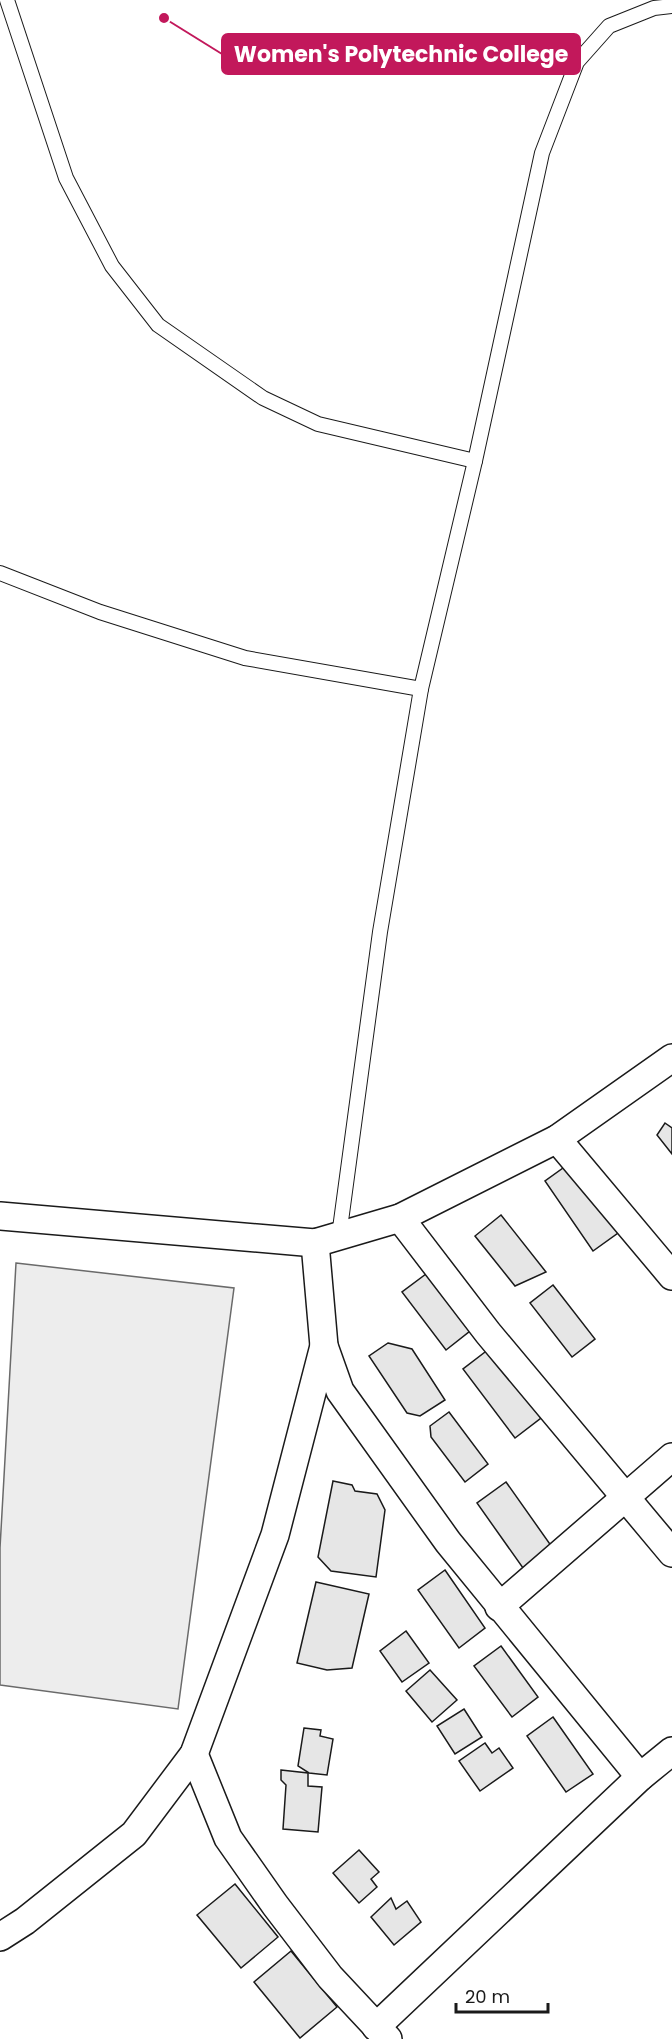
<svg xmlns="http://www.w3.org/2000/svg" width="672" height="2039" viewBox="0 0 672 2039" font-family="Poppins,sans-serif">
	<rect width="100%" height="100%" fill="#fff"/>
	<path fill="#ededed" stroke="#6a6a6a" stroke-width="1.5" d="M16 1263 234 1288 178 1709 0 1685V1548Z"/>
	<g fill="#e6e6e6" stroke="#1a1a1a" stroke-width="1.5">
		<path d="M665 1123 672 1128V1154L657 1135Z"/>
		<path d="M570 1163 618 1233 593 1251 545 1181Z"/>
		<path d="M501 1215 546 1272 515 1286 475 1236Z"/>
		<path d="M426 1274 470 1331 446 1350 402 1292Z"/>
		<path d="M553 1285 595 1339 572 1357 530 1303Z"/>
		<path d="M388 1343 412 1349 445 1400 420 1416 407 1413 369 1356Z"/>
		<path d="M489 1349 541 1418 515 1438 463 1369Z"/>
		<path d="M449 1412 488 1464 465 1482 431 1437 430 1426Z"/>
		<path d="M333 1481 352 1485 355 1491 377 1494 385 1510 376 1577 331 1571 318 1557Z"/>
		<path d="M506 1482 552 1547 523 1568 477 1503Z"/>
		<path d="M445 1570 485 1628 459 1648 418 1590Z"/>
		<path d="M316 1582 369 1594 352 1668 327 1670 297 1663Z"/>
		<path d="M406 1631 429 1663 402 1682 380 1651Z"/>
		<path d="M501 1646 538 1697 512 1717 474 1666Z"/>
		<path d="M430 1670 457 1700 432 1722 406 1691Z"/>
		<path d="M464 1709 482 1737 455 1754 437 1726Z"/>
		<path d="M553 1717 593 1774 566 1792 527 1736Z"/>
		<path d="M304 1728 321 1730 320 1736 333 1739 327 1775 309 1773 298 1766Z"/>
		<path d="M485 1743 492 1753 499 1748 513 1768 480 1791 459 1761Z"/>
		<path d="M281 1770 308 1773V1786L322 1787 318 1832 283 1829 286 1785 281 1780Z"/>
		<path d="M359 1850 379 1872 371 1879 377 1887 359 1903 333 1873Z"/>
		<path d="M235 1884 278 1937 241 1968 197 1915Z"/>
		<path d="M391 1898 396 1909 407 1901 421 1922 394 1945 371 1917Z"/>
		<path d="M291 1951 337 2007 300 2038 254 1982Z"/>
	</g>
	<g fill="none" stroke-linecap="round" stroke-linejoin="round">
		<defs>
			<g id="service">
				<path d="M7 0 66 178 112 266 158 325 263 398 318 424 475 461"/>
				<path d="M0 573 100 612 245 658 421 689"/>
				<path d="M339 1236 380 932 421 689 475 461 542 153 577 62 609 26 654 8 672 6"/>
			</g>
			<g id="minor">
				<path d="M557 1139 672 1276"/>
				<path d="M0 1216 315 1243 400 1218 557 1139 672 1058"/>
				<path d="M400 1218 488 1333 672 1553"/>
				<path d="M315 1243 324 1346 340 1391 448 1542 640 1777"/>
				<path d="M499 1607 672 1457"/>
				<path d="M194 1754 228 1838 275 1905 330 1977 388 2039"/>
				<path d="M0 1937 25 1921 134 1834 194 1754 275 1535 324 1346"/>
				<path d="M376 2027 640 1777 672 1751"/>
			</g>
		</defs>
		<use href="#service" stroke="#1a1a1a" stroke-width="16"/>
		<use href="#minor" stroke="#1a1a1a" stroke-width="30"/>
		<use href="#service" stroke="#fff" stroke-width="14"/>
		<use href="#minor" stroke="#fff" stroke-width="27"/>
	</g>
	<path fill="none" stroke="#c2185b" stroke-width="2" d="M164 18L222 54"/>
	<circle fill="#c2185b" stroke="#fff" stroke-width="2" cx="164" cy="18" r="6"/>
	<rect fill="#c2185b" stroke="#c2185b" stroke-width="2" x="222" y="34" width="358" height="40" rx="6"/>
	<g font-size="22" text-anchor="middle" font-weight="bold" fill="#fff">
		<text x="401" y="62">Women's Polytechnic College</text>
	</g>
	<path d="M456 2003v9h92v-9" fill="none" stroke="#1a1a1a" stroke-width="3"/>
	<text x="465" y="2003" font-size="18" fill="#1a1a1a" stroke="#ffffff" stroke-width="4.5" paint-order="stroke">20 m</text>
</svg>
